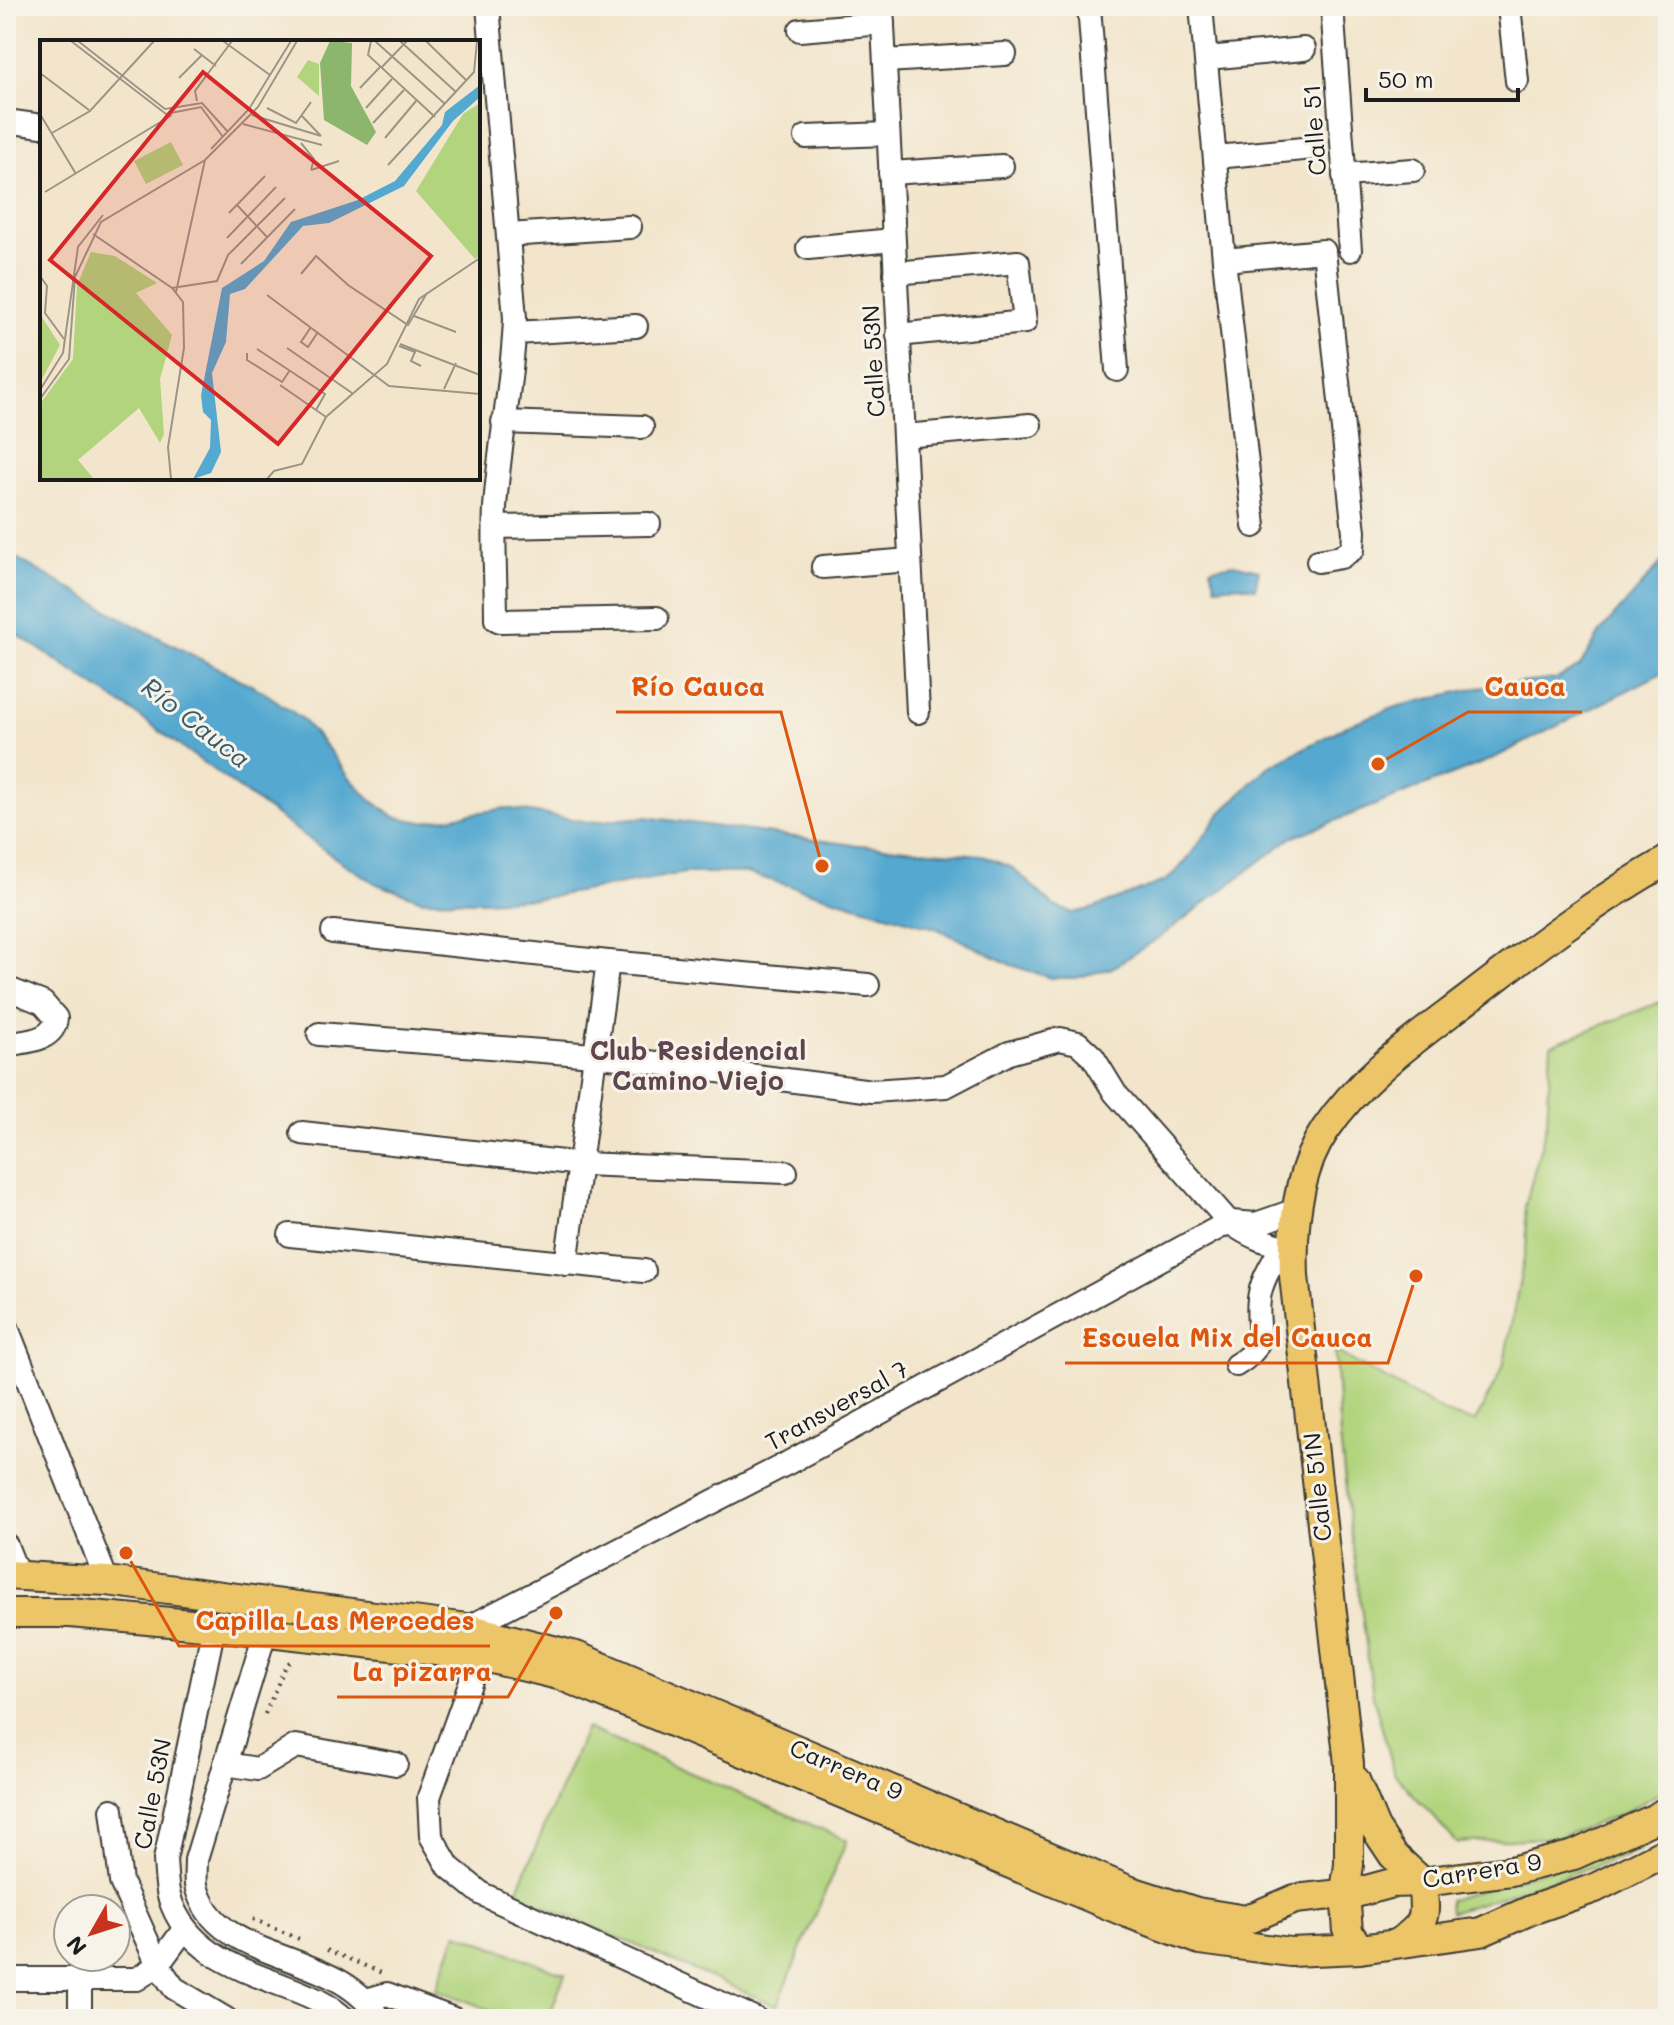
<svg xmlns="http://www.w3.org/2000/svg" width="1674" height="2025" viewBox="0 0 1674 2025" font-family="Mali,sans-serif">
	<rect width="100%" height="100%" fill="#f7f3e8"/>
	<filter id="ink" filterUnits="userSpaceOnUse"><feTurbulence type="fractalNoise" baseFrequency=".0125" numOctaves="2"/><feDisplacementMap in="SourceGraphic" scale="16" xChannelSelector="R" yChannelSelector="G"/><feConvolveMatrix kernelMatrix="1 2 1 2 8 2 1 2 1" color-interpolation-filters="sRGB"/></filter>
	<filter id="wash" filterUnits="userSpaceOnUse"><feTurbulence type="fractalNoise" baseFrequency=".006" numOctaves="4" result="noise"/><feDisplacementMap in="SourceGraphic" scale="32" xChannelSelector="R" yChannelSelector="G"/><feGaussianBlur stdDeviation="1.8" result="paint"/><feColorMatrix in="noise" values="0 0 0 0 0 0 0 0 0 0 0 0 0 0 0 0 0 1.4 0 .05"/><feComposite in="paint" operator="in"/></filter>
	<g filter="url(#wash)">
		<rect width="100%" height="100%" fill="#f2e5cc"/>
		<g fill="#b1d47d" stroke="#66784c" stroke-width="2">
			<path d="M1668 999V1788L1624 1813 1560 1837 1457 1843 1395 1774 1373 1696 1349 1517 1340 1438 1335 1351 1448 1414 1475 1422 1503 1367 1515 1305 1527 1242 1525 1206 1547 1123 1551 1045Z"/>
			<path d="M586 1728 847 1840 777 2006 516 1894Z"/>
			<path d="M1668 1815V1829L1634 1853 1450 1913 1449 1900 1624 1845Z"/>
			<path d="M457 1933 565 1974 548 2019H513L436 1989Z"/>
		</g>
		<g fill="#54a9d0" stroke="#386276" stroke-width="2">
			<path d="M6 552 136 626 261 690 301 718 329 750 349 777 371 800 395 817 423 822 506 808 589 822 646 817 847 844 981 855 1013 868 1054 906 1073 913 1094 908 1167 880 1185 862 1220 814 1268 767 1350 724 1399 706 1476 688 1556 679 1580 666 1601 631 1668 555V670L1490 760 1291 838 1159 938 1112 968 1076 978H1051L1011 965 938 929 746 873H684L543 898 482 901 422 900 377 884 338 860 129 709 6 627Z"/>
			<path d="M1233 564 1259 570 1255 588 1237 585 1216 587 1211 568Z"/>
		</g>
	</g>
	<g filter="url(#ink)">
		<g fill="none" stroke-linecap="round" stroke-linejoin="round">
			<defs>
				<g id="minor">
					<path d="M488 6 515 318C513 381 499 444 495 508 493 544 496 582 496 619L500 621 657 618"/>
					<path d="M882 6 918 712"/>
					<path d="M1089 6 1117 370"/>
					<path d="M1201 6 1224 260 1254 526"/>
					<path d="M1332 6 1350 250"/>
					<path d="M1509 6 1517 81"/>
					<path d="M800 30 883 23"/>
					<path d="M1207 58 1304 49"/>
					<path d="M885 61 1005 54"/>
					<path d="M6 121 42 126"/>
					<path d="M806 137 888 134"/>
					<path d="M1216 157 1314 148"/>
					<path d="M890 173 1002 166"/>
					<path d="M1344 175 1413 170"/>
					<path d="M508 235 630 227"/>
					<path d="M808 248 893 240"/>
					<path d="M1224 260 1324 251 1354 532 1353 549 1341 557 1318 561"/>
					<path d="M895 273 1018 262 1025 322 898 335"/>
					<path d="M515 333 636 326"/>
					<path d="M503 422 642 427"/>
					<path d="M904 436 1030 425"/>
					<path d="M495 527 649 524"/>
					<path d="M823 567 910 560"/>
					<path d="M333 932 608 962 868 985"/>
					<path d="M6 988 43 1003 56 1018C54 1042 25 1041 6 1045"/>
					<path d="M319 1034 594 1055 872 1091 946 1086 1009 1053 1060 1039 1078 1043 1093 1057 1115 1093 1229 1222C1250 1237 1268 1244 1293 1248"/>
					<path d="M302 1133 581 1164 786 1172"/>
					<path d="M1231 1222 1256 1224 1296 1210"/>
					<path d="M290 1235 644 1271"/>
					<path d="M566 1264 608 962"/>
					<path d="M6 1325 107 1581"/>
					<path d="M1236 1365C1271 1344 1255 1331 1259 1299 1261 1280 1273 1263 1282 1246"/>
					<path d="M6 1545 18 1575"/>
					<path d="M214 1626 165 1860C166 1871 166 1885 169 1896 186 1954 243 1970 292 1989 312 1997 329 2004 345 2019"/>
					<path d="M467 1628 786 1464 1229 1222"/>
					<path d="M265 1633 196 1860C196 1868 195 1878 196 1885 214 1966 340 1948 379 2019"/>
					<path d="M480 1656 429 1797 431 1836 449 1867 482 1894 756 2019"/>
					<path d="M225 1764 258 1769 296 1746 396 1764"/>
					<path d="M112 1810 121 1882 158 1965 174 1988 226 2019"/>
					<path d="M6 1979H137L158 1965 185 1928"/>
					<path d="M366 2000 387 1994 454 2019"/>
					<path d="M80 2019V1979"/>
				</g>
				<g id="major">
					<path d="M6 1575 107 1581 467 1628 576 1656 1128 1890 1197 1912 1246 1920 1295 1899 1359 1892 1392 1883 1422 1882 1511 1871 1574 1855 1656 1818 1668 1810"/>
					<path d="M6 1613H70L214 1626 480 1656 562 1676 1130 1914 1200 1940 1290 1952 1360 1949 1481 1932 1531 1910 1595 1888 1668 1851"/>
					<path d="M1355 1780 1375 1828 1393 1855 1422 1882C1425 1915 1429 1922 1399 1942"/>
					<path d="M1360 1949 1348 1932 1345 1891 1349 1865V1764L1294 1276C1292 1227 1297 1172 1325 1130 1362 1075 1417 1038 1468 999 1533 949 1597 900 1668 860"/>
				</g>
			</defs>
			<use href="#minor" stroke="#3c3a36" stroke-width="26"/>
			<use href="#major" stroke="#3c3a36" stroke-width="32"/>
			<g stroke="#3c3a36" stroke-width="4" stroke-dasharray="2 6" stroke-linecap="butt">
				<path d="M265 1714 286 1665 294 1659"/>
				<path d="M253 1919 304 1941"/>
				<path d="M327 1950 382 1973"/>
			</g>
			<use href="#minor" stroke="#fff" stroke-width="22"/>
			<use href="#major" stroke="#edc569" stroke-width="28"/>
		</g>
	</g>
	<g text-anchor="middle" stroke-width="6" stroke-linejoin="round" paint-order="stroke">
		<g font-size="24" fill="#1c1c1c" stroke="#f7f3e8">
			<text transform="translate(1315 130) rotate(-94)" y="8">Calle 51</text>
			<text transform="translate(874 361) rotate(-93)" y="8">Calle 53N</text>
			<text transform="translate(837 1406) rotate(-29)" y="8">Transversal 7</text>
			<text transform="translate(1318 1487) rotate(-96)" y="8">Calle 51N</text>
			<text transform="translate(846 1770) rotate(23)" y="8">Carrera 9</text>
			<text transform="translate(153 1794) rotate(-79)" y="8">Calle 53N</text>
			<text transform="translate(1482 1871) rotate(-9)" y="8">Carrera 9</text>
		</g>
		<g font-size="26" font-style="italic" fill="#355b6d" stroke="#f7f3e8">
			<text transform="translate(196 723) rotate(38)" y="9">Río Cauca</text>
		</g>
		<g font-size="26" font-weight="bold" fill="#5e4550" stroke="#f7f3e8">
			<text x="698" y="1060">Club Residencial<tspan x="698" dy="30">Camino Viejo</tspan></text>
		</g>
	</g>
	<g transform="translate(40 40)">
		<rect width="440" height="440" fill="#f2e5cc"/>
		<path d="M268 20 279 24V56L257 37ZM440 63V215L435 219 376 151 423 74ZM131 102 143 125 106 144 94 121ZM51 212 75 216 117 243 96 253 132 295 120 339 124 394 120 403 99 368 38 420 54 439H0V364L33 319 37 245ZM0 244V274L20 305 0 343Z" fill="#b1d47d"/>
		<path d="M290 1 312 3 311 46 336 92 327 105 284 80 280 23Z" fill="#8cb66c"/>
		<path d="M440 45V57L413 81 364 146 289 183 263 186 205 249 190 254 186 302 172 333 181 412 171 433 153 439 170 408 171 380 163 372 161 355 182 248 224 221 251 182 318 160 355 141 402 85 405 72Z" fill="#54a9d0"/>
		<path fill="none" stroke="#9c9586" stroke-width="2" d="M31 1 126 74 161 67 183 97M38 1 125 69 162 63 188 92M183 1 230 35M331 1 328 15 395 77M335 1 405 64M360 1 416 52M386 1 427 41M154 9 176 26M341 28 367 1M0 33 49 70M139 38 162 15M320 48 340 27M157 61 155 51 192 1M227 68 256 83 271 62M326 68 352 39M0 74 36 134M212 75 281 96M262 76 281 96M333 83 364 50M203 84 282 105M12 93 50 71 114 1M345 98 376 61M261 103 274 119 271 130M171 109 209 69 251 1M348 125 434 32 437 1M271 130 299 121M5 152 132 75M197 165 227 197M189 173 225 136M53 194 132 248 143 262 144 308 128 407 131 439M187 198 236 147M201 224 255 169M261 234 276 216 308 245 368 285 387 253M0 236 7 246 5 273 24 299M132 248 177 241 188 215 245 158M136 252 165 120M227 255 349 346 440 354M374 276 416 292M271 287 261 302 268 307 278 292M360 304 440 335M359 306 375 312 371 321 381 326M247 308 312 353M217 309 285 354 276 370M207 313V320L242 342 250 330M240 345 286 377M404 349 416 323M0 350 23 313 38 207 63 175M0 359 29 319 35 237 61 182 165 120 218 67 257 1M227 439 234 431 262 424 286 377 347 324 379 259 440 218"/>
		<path fill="#d62828" fill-opacity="0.15" stroke="#d62828" stroke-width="4" d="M163 32 391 216 238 404 10 220Z"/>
		<rect width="440" height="440" fill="none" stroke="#1c1c1c" stroke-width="4"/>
	</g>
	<path fill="none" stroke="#de560d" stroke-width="3" d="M1378 764L1468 712H1582M822 866L781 712H616M1416 1276L1388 1363H1065M126 1553L179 1646H490M556 1613L508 1697H337"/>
	<g fill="#de560d" stroke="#f7f3e8" stroke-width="3">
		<circle cx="1378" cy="764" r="8"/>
		<circle cx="822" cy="866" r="8"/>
		<circle cx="1416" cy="1276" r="8"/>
		<circle cx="126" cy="1553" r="8"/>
		<circle cx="556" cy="1613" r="8"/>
	</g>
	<g font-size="26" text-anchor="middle" font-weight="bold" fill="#de560d" stroke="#f7f3e8" stroke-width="6" stroke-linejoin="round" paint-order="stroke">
		<text x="1525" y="696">Cauca</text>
		<text x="698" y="696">Río Cauca</text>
		<text x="1227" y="1347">Escuela Mix del Cauca</text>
		<text x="335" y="1630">Capilla Las Mercedes</text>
		<text x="422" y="1681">La pizarra</text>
	</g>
	<rect width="1674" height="2025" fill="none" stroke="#f7f3e8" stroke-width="32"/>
	<g transform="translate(92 1933) rotate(231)"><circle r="38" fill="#f7f3e8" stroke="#9f9d96" stroke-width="2"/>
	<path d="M0-6L14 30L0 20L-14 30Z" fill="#c8321e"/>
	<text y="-12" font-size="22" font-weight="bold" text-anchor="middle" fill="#1c1c1c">N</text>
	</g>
	<path d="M1366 88v12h152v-12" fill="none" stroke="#1c1c1c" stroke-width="4"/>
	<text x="1378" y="88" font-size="24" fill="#1c1c1c" stroke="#f7f3e8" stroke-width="6" paint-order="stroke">50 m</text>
</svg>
